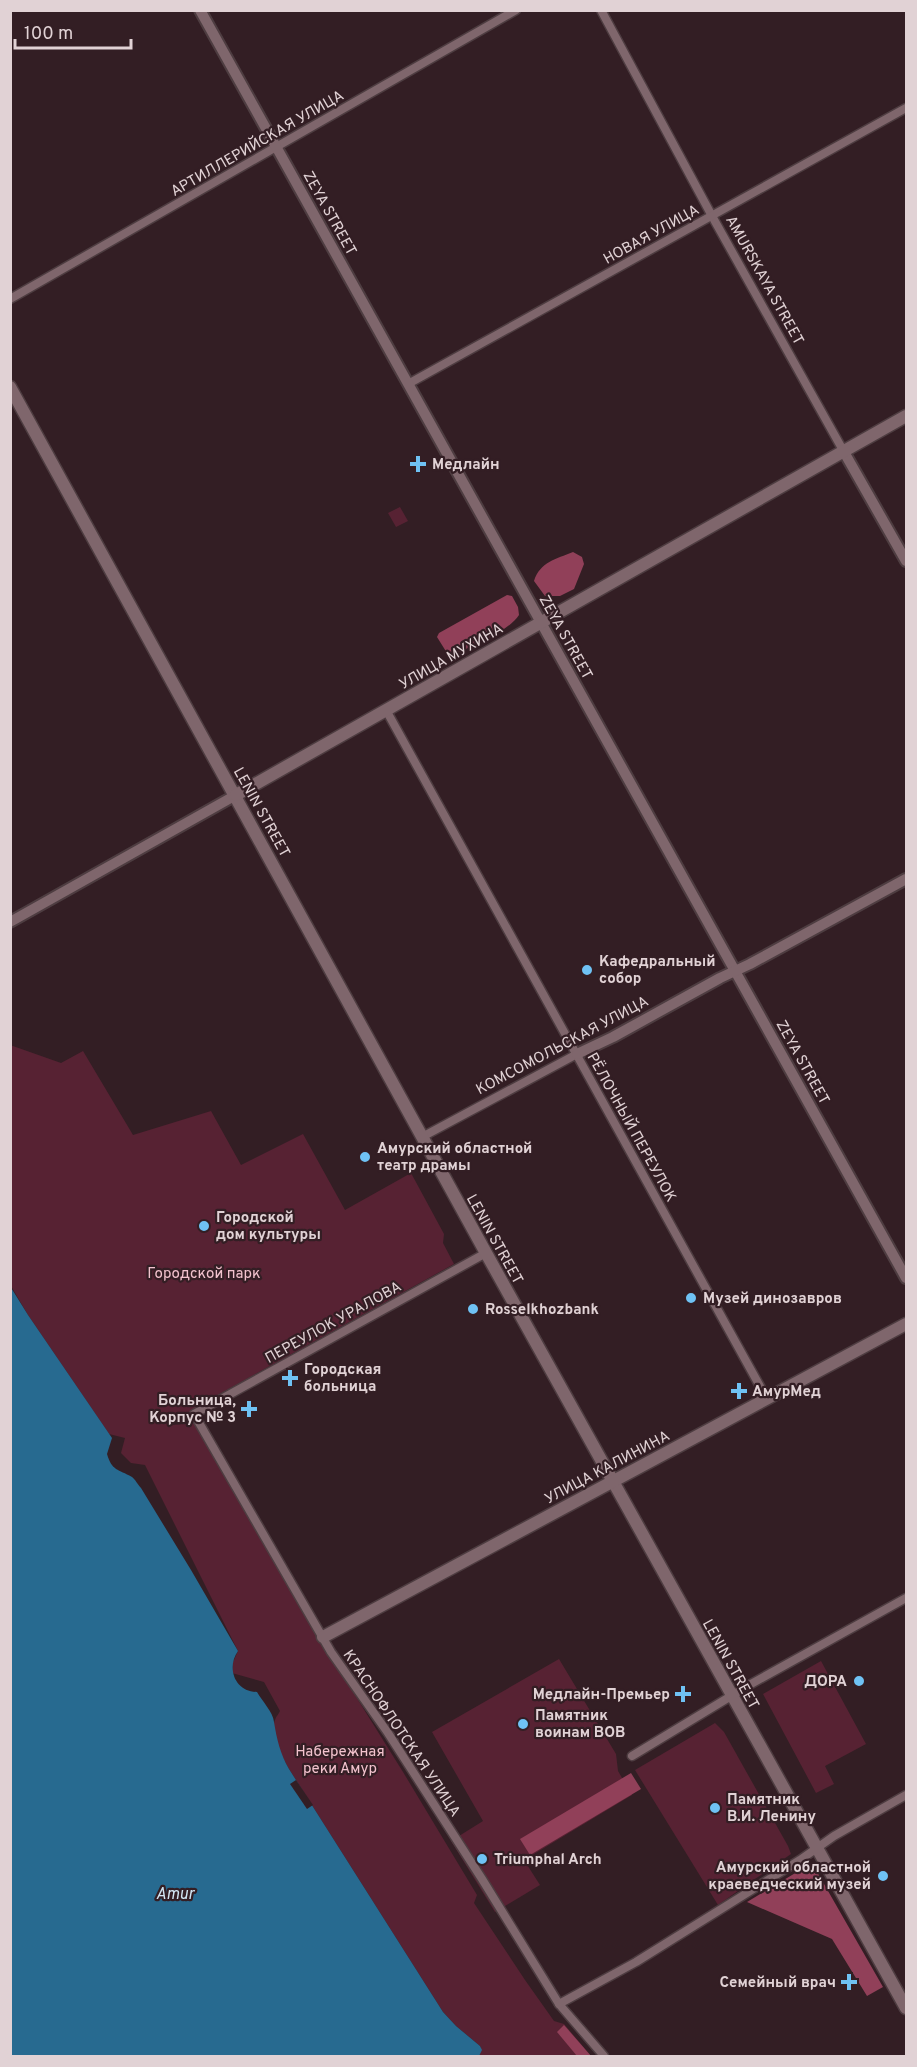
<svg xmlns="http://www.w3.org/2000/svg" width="917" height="2067" viewBox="0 0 917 2067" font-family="Overpass,sans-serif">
	<rect width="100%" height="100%" fill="#331e24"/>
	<g fill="#572233">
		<path d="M400 507 408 521 396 527 388 513Z"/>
		<path d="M10 1045 61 1063 83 1051 133 1135 211 1111 241 1165 303 1134 345 1210 411 1173 444 1234 443 1243 454 1264 203 1403 172 1425 195 1423 325 1647 403 1772 477 1895 474 1903 525 1980 554 2021 564 2024 591 2056H479L481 2048 480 2046 456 2026 443 2012 289 1769C282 1756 269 1735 275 1720 276 1716 279 1714 280 1711L264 1682 232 1673 233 1662 238 1651 145 1465 131 1463 121 1453 125 1438 109 1434 28 1315 11 1286Z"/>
		<path d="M559 1659 616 1754 618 1771 632 1795 524 1860 540 1885 495 1912 451 1841 483 1821 432 1732Z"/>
		<path d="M821 1661 866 1744 825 1766 834 1784 816 1793 763 1694Z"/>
		<path d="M715 1723 724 1732 788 1846 791 1854 718 1905 635 1770Z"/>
	</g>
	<g fill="#914059">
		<path d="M573 552 582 557 584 564 574 589 560 596H545L534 581C540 562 556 559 573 552Z"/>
		<path d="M507 595 512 596 518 607 519 615C507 633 471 646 451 656L447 653 437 637 439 633Z"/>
		<path d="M631 1773 641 1789 530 1855 520 1839Z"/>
		<path d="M812 1863 883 1987 867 1996 832 1939 747 1902Z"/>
		<path d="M564 2025 591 2056H577L557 2032Z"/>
	</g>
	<path fill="#276a90" d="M10 1286 28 1315 112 1438 107 1454C112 1471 118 1469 132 1477 135 1479 138 1485 141 1488L191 1570 238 1651C226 1668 235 1692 257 1692 262 1701 273 1712 274 1722 277 1740 280 1753 289 1769L443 2012 456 2026 480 2046 482 2050 479 2056H11Z"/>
	<path fill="#331e24" d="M296 1780 313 1805 307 1809 290 1784Z"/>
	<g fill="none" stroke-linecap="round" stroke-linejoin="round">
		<defs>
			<g id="minor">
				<path d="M601 10 712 216 844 452"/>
				<path d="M10 299 516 10"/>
				<path d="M408 384 906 108"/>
				<path d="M386 710 767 1399"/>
				<path d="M422 1137 577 1054"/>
				<path d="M486 1253 194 1414 331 1652 388 1733 482 1879 559 2004 604 2056"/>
				<path d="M632 1756 751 1684 906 1598"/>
				<path d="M559 2004 636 1962 800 1860 834 1836 906 1795"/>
			</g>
			<g id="tertiary">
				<path d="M200 10 906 1278"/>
				<path d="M844 452 906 561"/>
				<path d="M10 922 236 795"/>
				<path d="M577 1054 613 1037 720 978 750 964 906 879"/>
			</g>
			<g id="secondary">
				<path d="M10 387 486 1253 906 2008"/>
				<path d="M236 795 906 416"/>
				<path d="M323 1637 906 1324"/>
			</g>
		</defs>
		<use href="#minor" stroke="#4e3d41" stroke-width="11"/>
		<use href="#tertiary" stroke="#4e3d41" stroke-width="14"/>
		<use href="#secondary" stroke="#4e3d41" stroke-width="15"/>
		<use href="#minor" stroke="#7f666c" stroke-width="8"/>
		<use href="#tertiary" stroke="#7f666c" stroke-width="10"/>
		<use href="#secondary" stroke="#7f666c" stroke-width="12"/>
	</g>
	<g fill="#6fc2f4" stroke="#331e24" stroke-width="2">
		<path d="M415 455h6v6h6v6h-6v6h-6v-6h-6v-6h6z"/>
		<circle cx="587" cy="970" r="6"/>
		<circle cx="365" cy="1157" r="6"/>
		<circle cx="204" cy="1226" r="6"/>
		<circle cx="691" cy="1298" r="6"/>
		<circle cx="473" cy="1309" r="6"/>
		<path d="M287 1369h6v6h6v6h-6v6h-6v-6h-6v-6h6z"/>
		<path d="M736 1382h6v6h6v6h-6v6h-6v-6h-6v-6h6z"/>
		<path d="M246 1400h6v6h6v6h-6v6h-6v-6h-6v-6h6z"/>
		<circle cx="859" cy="1681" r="6"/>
		<path d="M680 1685h6v6h6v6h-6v6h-6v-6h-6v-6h6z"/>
		<circle cx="523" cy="1724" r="6"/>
		<circle cx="715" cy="1808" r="6"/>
		<circle cx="482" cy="1859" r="6"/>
		<circle cx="883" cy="1876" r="6"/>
		<path d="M846 1973h6v6h6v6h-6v6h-6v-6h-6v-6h6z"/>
	</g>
	<g text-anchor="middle" stroke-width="4.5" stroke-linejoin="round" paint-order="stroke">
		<g font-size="15" fill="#e1d2d5" stroke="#331e24">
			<text transform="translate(257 143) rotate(-30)" y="5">АРТИЛЛЕРИЙСКАЯ УЛИЦА</text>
			<text transform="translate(330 213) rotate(61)" y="5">ZEYA STREET</text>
			<text transform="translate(651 234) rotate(-29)" y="5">НОВАЯ УЛИЦА</text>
			<text transform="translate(765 280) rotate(61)" y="5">AMURSKAYA STREET</text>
			<text transform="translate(566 637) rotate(61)" y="5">ZEYA STREET</text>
			<text transform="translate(451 656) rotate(-30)" y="5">УЛИЦА МУХИНА</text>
			<text transform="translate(262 812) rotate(61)" y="5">LENIN STREET</text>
			<text transform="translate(562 1045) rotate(-28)" y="5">КОМСОМОЛЬСКАЯ УЛИЦА</text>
			<text transform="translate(803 1062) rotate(61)" y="5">ZEYA STREET</text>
			<text transform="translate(632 1127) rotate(61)" y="5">РЁЛОЧНЫЙ ПЕРЕУЛОК</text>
			<text transform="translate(495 1239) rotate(61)" y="5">LENIN STREET</text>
			<text transform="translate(333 1322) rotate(-29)" y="5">ПЕРЕУЛОК УРАЛОВА</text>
			<text transform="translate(607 1467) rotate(-28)" y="5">УЛИЦА КАЛИНИНА</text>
			<text transform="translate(731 1664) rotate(61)" y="5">LENIN STREET</text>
			<text transform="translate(402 1733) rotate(56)" y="5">КРАСНОФЛОТСКАЯ УЛИЦА</text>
		</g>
		<g font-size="15" font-weight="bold" fill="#e1d2d5" stroke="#331e24" text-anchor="start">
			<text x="432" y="469">Медлайн</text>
			<text x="599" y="966">Кафедральный<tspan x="599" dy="17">собор</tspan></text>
			<text x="377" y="1153">Амурский областной<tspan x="377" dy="17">театр драмы</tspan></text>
			<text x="216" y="1222">Городской<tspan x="216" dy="17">дом культуры</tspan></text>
			<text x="703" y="1303">Музей динозавров</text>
			<text x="485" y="1314">Rosselkhozbank</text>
			<text x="304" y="1374">Городская<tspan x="304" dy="17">больница</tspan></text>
			<text x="752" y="1396">АмурМед</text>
			<text x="236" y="1405" text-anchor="end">Больница,<tspan x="236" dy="17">Корпус № 3</tspan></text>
			<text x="847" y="1686" text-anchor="end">ДОРА</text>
			<text x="670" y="1699" text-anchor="end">Медлайн-Премьер</text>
			<text x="535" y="1720">Памятник<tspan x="535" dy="17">воинам ВОВ</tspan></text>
			<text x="727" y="1804">Памятник<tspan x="727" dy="17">В.И. Ленину</tspan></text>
			<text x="494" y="1864">Triumphal Arch</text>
			<text x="871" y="1872" text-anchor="end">Амурский областной<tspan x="871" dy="17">краеведческий музей</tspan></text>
			<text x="836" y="1987" text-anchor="end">Семейный врач</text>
		</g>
		<g font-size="15" fill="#f3c3ce" stroke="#331e24">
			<text x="204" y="1278">Городской парк</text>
			<text x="340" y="1756">Набережная<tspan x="340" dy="17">реки Амур</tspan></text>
		</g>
		<g font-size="16" font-style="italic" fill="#d1e5f3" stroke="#331e24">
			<text x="175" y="1899">Amur</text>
		</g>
	</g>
	<rect width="917" height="2067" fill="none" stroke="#e1d2d5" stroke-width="24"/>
	<path d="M15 39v9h116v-9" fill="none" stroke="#e1d2d5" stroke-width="3"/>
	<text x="24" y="39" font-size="18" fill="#e1d2d5" stroke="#331e24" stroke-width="4.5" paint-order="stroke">100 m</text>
</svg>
